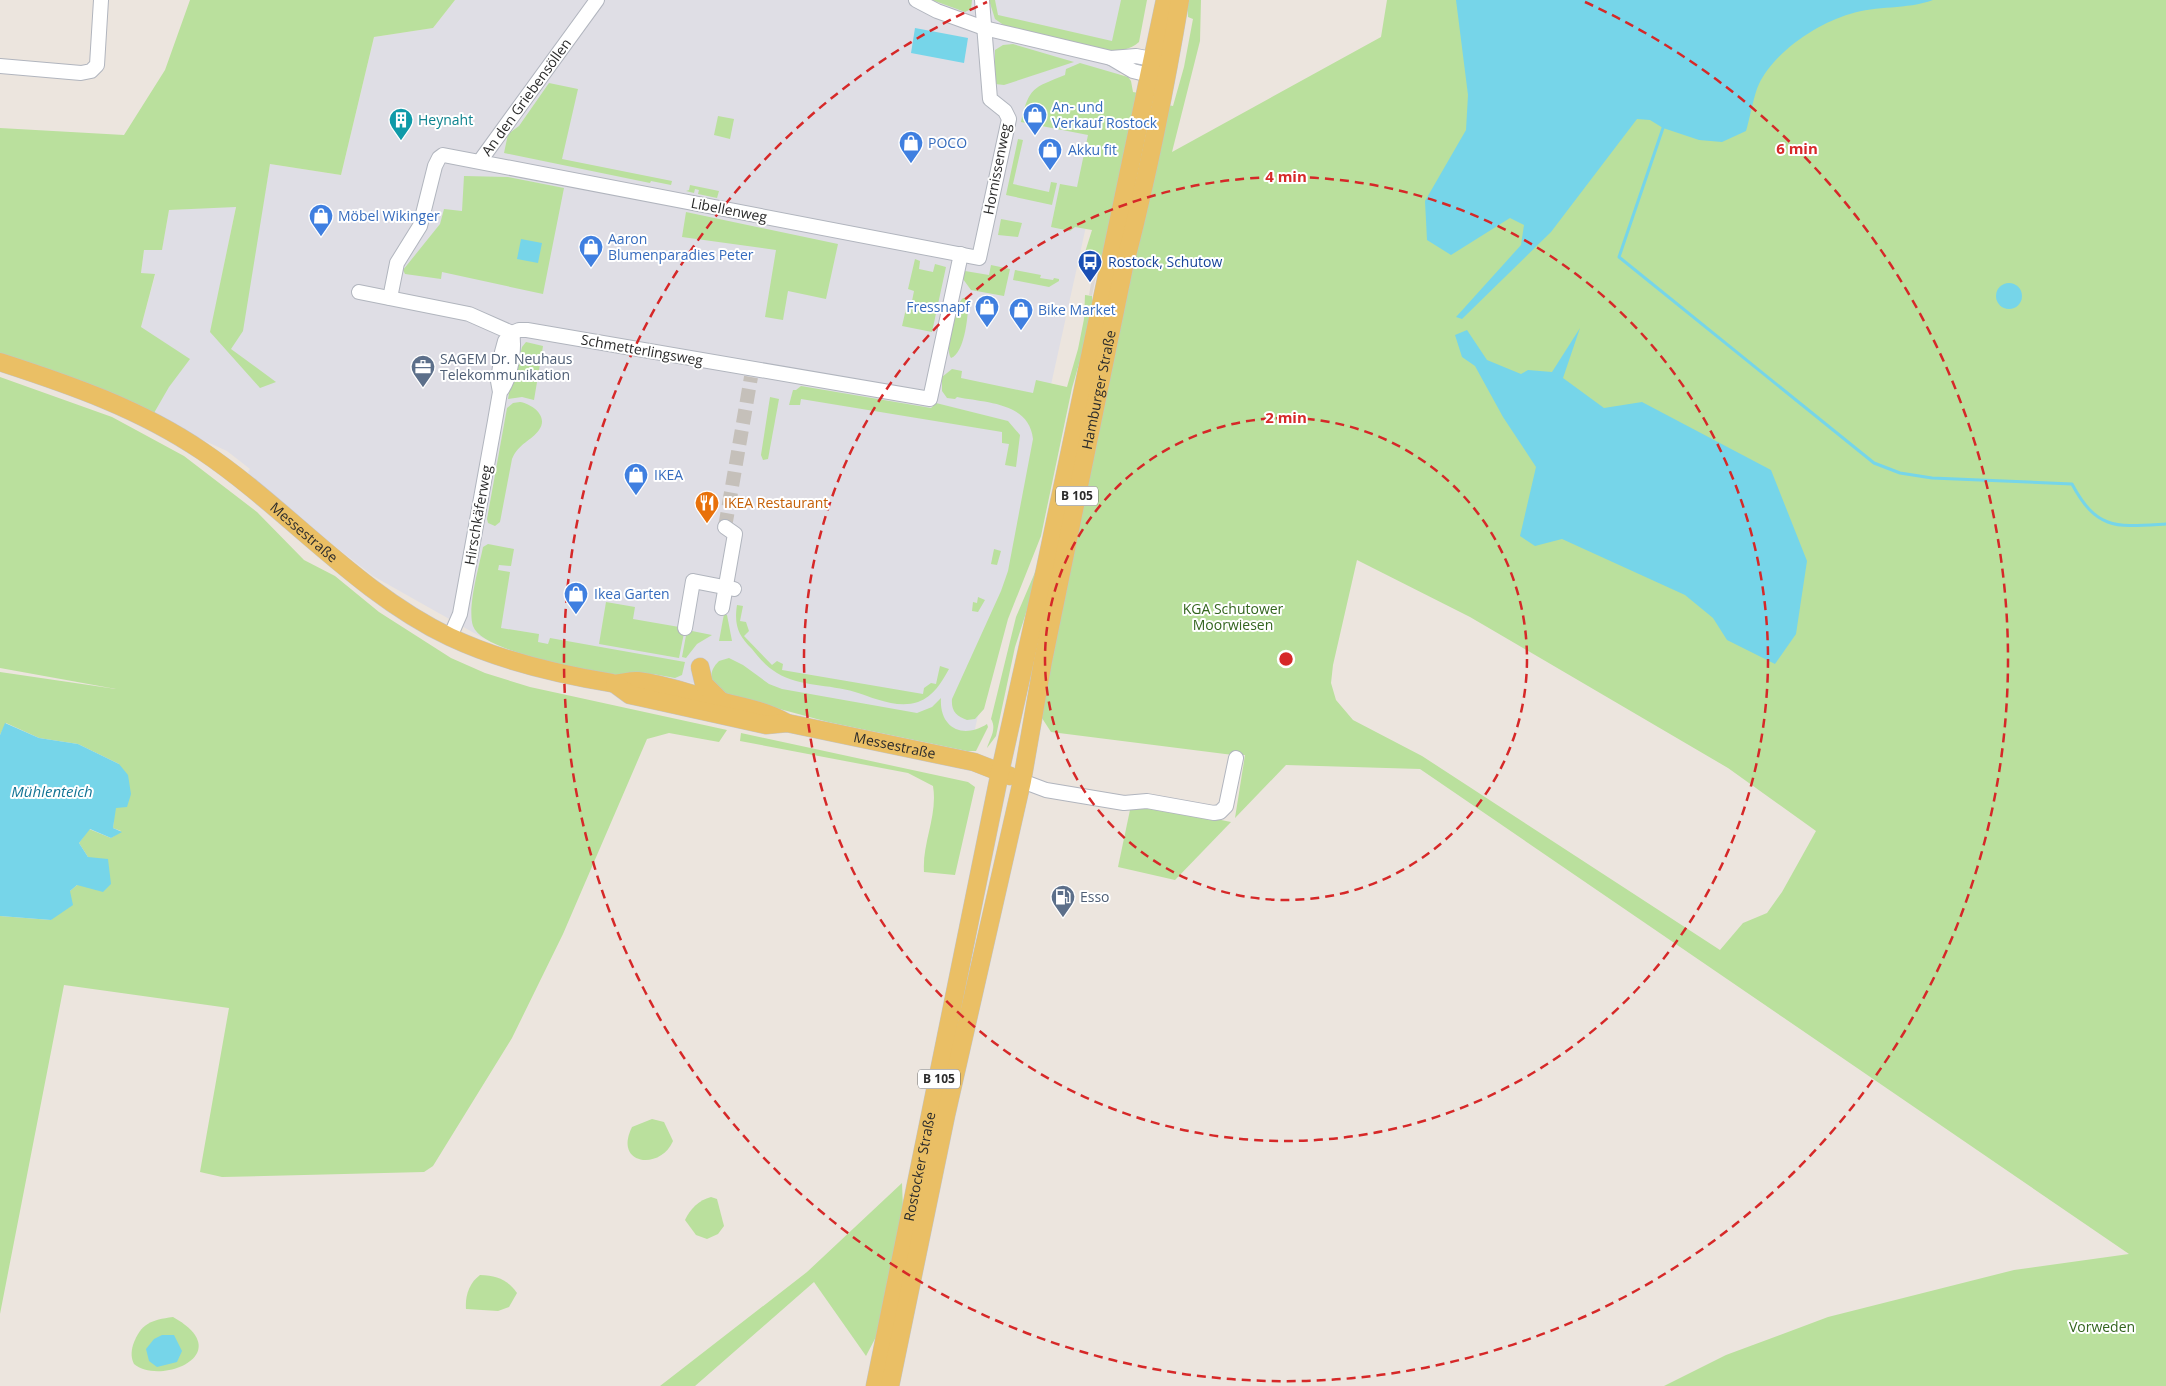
<svg xmlns="http://www.w3.org/2000/svg" width="2166" height="1386" viewBox="0 0 2166 1386" font-family="'Open Sans',sans-serif">
	<rect width="100%" height="100%" fill="#ece5de"/>
	<path fill="#dfdee5" d="M455 0H1136L971 747 784 709 714 687 683 681 679 683 656 681 567 666 508 648 483 638 373 576 262 489 248 472 250 469 227 451 196 437 177 424 175 426 154 413 168 387 141 327 155 275 141 273 144 249H162L169 210 236 206 211 331 248 289 270 164 341 175 374 37 433 28Z"/>
	<g fill="#bae09d" fill-rule="evenodd">
		<path d="M190 0H455L433 28 374 37 341 175 270 164 243 331 231 349 276 382 260 388 210 332 236 207 169 210 162 250H144L141 273 155 274 141 327 190 359 169 387 154 413 0 356V128L124 135 165 70Z"/>
		<path d="M932 0H972L971 9 965 12Z"/>
		<path d="M989 0H995L998 15 1112 41 1121 0H1147L1139 42C1130 50 1120 51 1108 51L1005 26 995 19Z"/>
		<path d="M1187 0H1201L1200 41 1172 152 1381 37 1387 0H2166V1386H1664L1726 1355 1828 1317 2014 1270 2129 1254 1420 769 1286 765 1235 818 1245 755H1233L1051 732 1040 715 1114 342 1168 105 1173 106 1184 67 1193 19 1188 17ZM1357 560 1470 617 1728 768 1816 831 1782 892 1767 913 1743 923 1720 950 1422 756 1353 720 1336 700 1331 683 1333 665Z"/>
		<path d="M1013 44 1074 62 1004 85 995 84V50L1003 45Z"/>
		<path d="M1080 63 1128 77 1131 81 1133 92 1138 93 1109 233 1098 266 1081 265 1092 230 1075 227 1070 231 1051 227 1060 184 1077 187 1088 135 1021 122C1029 87 1033 88 1065 75L1066 69Z"/>
		<path d="M549 83 578 89 562 159 672 181 671 185 651 181 650 183 504 153 508 134 519 126Z"/>
		<path d="M718 116 734 119 730 139 714 135Z"/>
		<path d="M1018 139 1023 140 1013 184 1049 192 1051 182 1057 183 1052 205 1006 195Z"/>
		<path d="M464 176 508 177 564 188 543 294 442 272 441 279 405 274 403 270 440 224 444 209 462 211Z"/>
		<path d="M690 185 719 191 717 198 698 194 699 190 695 189 694 193 686 191 689 190Z"/>
		<path d="M686 212 838 244 826 299 788 291 783 320 765 317 776 250 682 237Z"/>
		<path d="M1001 219 1022 223 1018 237 998 235Z"/>
		<path d="M915 259 920 261 919 269 933 272 935 264 946 267 932 332 902 326 908 300 912 301 914 291 908 289Z"/>
		<path d="M991 265 1010 269 1004 296 971 290 963 279 965 271 989 275Z"/>
		<path d="M1015 270 1041 275 1040 278 1053 280 1054 278 1059 279V281L1049 287 1013 280Z"/>
		<path d="M1085 295 1092 296V319L1072 388 1041 536 1008 619 984 709 975 719 967 720C956 716 951 711 952 699L1001 591 1008 571 1033 439C1029 402 986 403 957 397L955 399 947 398 942 391V377L952 369 962 371 961 378 1033 393 1036 380 1067 387 1078 349 1084 319Z"/>
		<path d="M963 298H968C969 312 965 353 951 358 944 350 955 304 963 298Z"/>
		<path d="M526 342 543 346 534 400 522 397 508 399 515 359H519L522 347Z"/>
		<path d="M0 377 112 417 184 456 257 512 304 560 335 576 379 612 451 658 485 673 530 687 727 730 719 742 669 733 647 739 563 934 512 1038 433 1166 424 1172 222 1177 200 1172 229 1008 64 985 0 1314V916L51 920 70 891 77 885 88 857 79 843 89 829 111 838 121 831 113 828 119 764 78 744 39 738 6 723 0 735V672L116 689 0 668Z"/>
		<path d="M801 386 931 408 936 403 1008 421 1020 435 1016 467 1005 465 1009 444 1002 443V432L801 399 800 405H789L793 390H796Z"/>
		<path d="M770 397 779 399 768 459 763 460 761 455Z"/>
		<path d="M520 402C532 404 549 416 539 430 531 441 519 443 512 459L500 522 495 526 488 523 487 519 507 408 513 403Z"/>
		<path d="M488 544 514 549 511 566 499 565 498 570 510 572 501 628 539 634 538 642 548 644 550 638 685 662 682 675 675 678 653 674 651 681C620 675 483 656 473 626 467 608 479 567 483 547Z"/>
		<path d="M994 549 1001 551 997 565 991 564Z"/>
		<path d="M1039 563 1034 588 1015 647 996 736 987 748C990 738 997 729 991 719L1016 617Z"/>
		<path d="M978 597 985 600 978 612 972 611 973 602 977 603Z"/>
		<path d="M606 602 635 607 633 619 685 628 679 658 599 644Z"/>
		<path d="M737 605 743 606 740 621 746 622 749 631 744 636 772 665 777 661 783 664 782 670 923 694 924 688 931 683 936 684 940 666 949 669C941 683 934 696 918 702 897 709 874 698 855 692 829 684 800 687 777 673 767 667 759 658 752 649 738 635 734 625 737 605Z"/>
		<path d="M724 614 727 615 732 641H719Z"/>
		<path d="M687 630 712 635 697 644 686 658 682 657Z"/>
		<path d="M729 658 743 665 769 684 782 689 917 713 932 707 941 698C939 727 962 740 987 724L988 727 976 751H967L828 722 720 693C711 681 707 673 719 661Z"/>
		<path d="M741 733 968 782 975 787 955 875 924 872C922 843 938 815 933 786L908 773 740 741Z"/>
		<path d="M1135 805H1147L1231 822 1175 880 1118 867 1130 810Z"/>
		<path d="M652 1119 664 1122 673 1141C660 1171 613 1165 632 1127Z"/>
		<path d="M902 1183 903 1209 878 1333 866 1356 814 1282 695 1386H660L807 1272Z"/>
		<path d="M711 1197 717 1199 724 1226 718 1234 707 1239 696 1235 685 1220C690 1209 699 1200 711 1197Z"/>
		<path d="M480 1275C497 1276 507 1279 517 1293L509 1307 498 1311 466 1309C465 1296 469 1283 480 1275Z"/>
		<path d="M173 1317C239 1354 160 1386 134 1364 131 1358 131 1352 133 1345 141 1323 151 1320 173 1317Z"/>
	</g>
	<path fill="#ddd8d5" d="M1094 266H1098L1092 296 1089 295Z"/>
	<g fill="#76d5e9">
		<path d="M1456 0H1933C1906 10 1877 5 1850 14 1818 23 1774 52 1759 84 1754 94 1750 118 1746 131L1722 142 1699 140 1663 128 1650 120 1637 119 1551 232 1462 319 1456 317 1521 245 1524 225 1510 218 1451 255 1427 240 1425 201 1466 130 1468 95Z"/>
		<path d="M915 28 968 38 964 63 911 53Z"/>
		<path d="M521 239 542 243 538 263 517 259Z"/>
		<circle cx="2009" cy="296" r="13"/>
		<path d="M1580 328 1563 378 1604 408 1642 402 1771 470 1807 561 1796 634 1775 664 1727 640 1713 618 1685 595 1562 539 1535 546 1520 536 1536 467 1503 417 1475 366 1462 357 1455 335 1467 330 1487 360 1521 374 1528 370 1552 372Z"/>
		<path d="M5 723 39 738 78 744 119 764 128 775 131 794 127 807 116 808 113 828 122 832 111 838 90 829 79 843 88 857 108 859 111 884 103 892 77 885 70 891 73 905 51 920 0 916V735Z"/>
		<path d="M162 1335H174L182 1351 177 1362 157 1367 149 1361 146 1349 154 1339Z"/>
	</g>
	<g fill="none" stroke-linecap="round" stroke-linejoin="round">
		<path stroke="#76d5e9" stroke-width="3" d="M1663 128 1619 257 1874 463 1900 473 1932 478 2072 484C2097 531 2117 527 2166 524"/>
		<path stroke="#c5c0ba" stroke-width="14" stroke-dasharray="14 7" stroke-linecap="butt" d="M725 527 751 377"/>
		<defs>
			<g id="minor">
				<path d="M916 0 937 11 984 28 1111 58 1136 56 1152 59"/>
				<path d="M1111 58 1133 71 1149 75"/>
				<path d="M0 66 81 73 91 71 97 65 101 0"/>
				<path id="s1" d="M480 161 597 0"/>
				<path d="M359 292 469 314 512 333 519 330H527L930 399 961 254"/>
				<path d="M390 298 397 263 420 226 435 166 439 158 443 155 979 258 1009 119 1005 111 990 99 982 0"/>
				<path d="M722 608 735 534 725 527"/>
				<path d="M685 628 693 581 734 589"/>
				<path d="M450 637 460 614 495 421 500 392 498 381 502 352 505 341 512 333C515 349 511 379 500 392"/>
				<path d="M1022 781 1046 790 1124 803 1147 801 1214 813 1220 812 1226 806 1236 758"/>
			</g>
			<g id="major">
				<path id="s2" d="M0 362C71 385 140 409 202 451 288 509 356 592 450 637 501 661 556 674 612 683 621 685 629 680 638 681 663 684 687 693 711 699 738 706 762 709 787 723"/>
				<path d="M700 667 704 684 722 702"/>
				<path id="s3" d="M615 684 630 695 644 698 766 725 787 723 974 762 1010 776"/>
				<path id="s4" d="M875 1386 1000 772 1045 570 1165 0"/>
				<path id="s5" d="M890 1386 946 1115 1022 781 1043 661 1124 267C1147 179 1165 90 1180 0"/>
			</g>
		</defs>
		<use href="#minor" stroke="#b1b5be" stroke-width="16"/>
		<use href="#major" stroke="#c4c4c4" stroke-width="19"/>
		<use href="#minor" stroke="#fff" stroke-width="14"/>
		<use href="#major" stroke="#eabf65" stroke-width="18"/>
	</g>
	<g fill="none" stroke="#d62828" stroke-width="2.5" stroke-dasharray="9 6">
		<circle cx="1286" cy="659" r="241"/>
		<circle cx="1286" cy="659" r="482"/>
		<path d="M1585 2A722 722 0 1 1 987 2"/>
	</g>
	<defs>
		<symbol id="shop-pin" viewBox="-11 -11 22 30"><path d="M0 17L-7.5 6A9.5 9.5 0 1 1 7.5 6Z" fill="#3f7fe0" stroke="#fff"/><path d="M-5-2.5h2.3a2.7 3.5 0 0 1 5.4 0H5L5.5 6h-11ZM-1.5-2.5h3a1.5 2.3 0 0 0-3 0Z" fill="#fff"/></symbol>
		<symbol id="building-pin" viewBox="-11 -11 22 30"><path d="M0 17L-7.5 6A9.5 9.5 0 1 1 7.5 6Z" fill="#0f9aa8" stroke="#fff"/><path d="M-4-6H4V6H1V3H-1V6H-4ZM-2.5-4.3h1.7v1.8h-1.7ZM.8-4.3h1.7v1.8H.8ZM-2.5-1h1.7V.8h-1.7ZM.8-1h1.7V.8H.8Z" fill="#fff"/></symbol>
		<symbol id="bus-pin" viewBox="-11 -11 22 30"><path d="M0 17L-7.5 6A9.5 9.5 0 1 1 7.5 6Z" fill="#1a4fb4" stroke="#fff"/><path d="M-5-6H5V4H4V6H2V4H-2V6H-4V4H-5ZM-3.5-4V0h7V-4ZM-3.5 1.2v1.5H-2V1.2ZM2 1.2v1.5H3.5V1.2Z" fill="#fff"/></symbol>
		<symbol id="office-pin" viewBox="-11 -11 22 30"><path d="M0 17L-7.5 6A9.5 9.5 0 1 1 7.5 6Z" fill="#5c6f8a" stroke="#fff"/><path d="M-6-3h4V-5.5h4V-3h4V5H-6ZM-1-4.5V-3h2v-1.5ZM-6 0V1H6V0Z" fill="#fff"/></symbol>
		<symbol id="restaurant-pin" viewBox="-11 -11 22 30"><path d="M0 17L-7.5 6A9.5 9.5 0 1 1 7.5 6Z" fill="#e8710a" stroke="#fff"/><path d="M-5-6h1v4h1v-4h1v4h1v-4h1v5L-1.5 .5V6h-2V.5L-5-1ZM5-6V6H3V1.5H1.5Q1.5-4 5-6Z" fill="#fff"/></symbol>
		<symbol id="fuel-pin" viewBox="-11 -11 22 30"><path d="M0 17L-7.5 6A9.5 9.5 0 1 1 7.5 6Z" fill="#5c6f8a" stroke="#fff"/><path d="M-5.5-6h7V0h2V4h1.3V-2.5L3-4.5l.8-.8L6-3V5H2.5V1h-1V6h-7ZM-4.2-4.7v3.2H.2V-4.7Z" fill="#fff"/></symbol>
	</defs>
	<g fill-rule="evenodd">
		<use href="#shop-pin" x="1021" y="101" width="28" height="38"/>
		<use href="#building-pin" x="387" y="106" width="28" height="38"/>
		<use href="#shop-pin" x="897" y="129" width="28" height="38"/>
		<use href="#shop-pin" x="1036" y="136" width="28" height="38"/>
		<use href="#shop-pin" x="307" y="202" width="28" height="38"/>
		<use href="#shop-pin" x="577" y="233" width="28" height="38"/>
		<use href="#bus-pin" x="1076" y="248" width="28" height="38"/>
		<use href="#shop-pin" x="973" y="293" width="28" height="38"/>
		<use href="#shop-pin" x="1007" y="296" width="28" height="38"/>
		<use href="#office-pin" x="409" y="353" width="28" height="38"/>
		<use href="#shop-pin" x="622" y="461" width="28" height="38"/>
		<use href="#restaurant-pin" x="693" y="489" width="28" height="38"/>
		<use href="#shop-pin" x="562" y="580" width="28" height="38"/>
		<use href="#fuel-pin" x="1049" y="883" width="28" height="38"/>
	</g>
	<g text-anchor="middle" stroke-width="4" stroke-linejoin="round" paint-order="stroke">
		<g fill="#fff" stroke="#6b6b6b" stroke-width="1">
			<rect x="1056" y="486.5" width="42" height="19" rx="4"/>
			<rect x="918" y="1069.5" width="42" height="19" rx="4"/>
		</g>
		<g font-size="12" font-weight="bold" fill="#2b2b2b">
			<text x="1077" y="500">B 105</text>
			<text x="939" y="1083">B 105</text>
		</g>
		<g font-size="14" fill="#2b2b2b" stroke="#fff">
			<text dy="5" stroke="none"><textPath href="#s1" startOffset="79">An den Griebensöllen</textPath></text>
			<text transform="translate(997 169) rotate(-79)" y="5">Hornissenweg</text>
			<text transform="translate(729 210) rotate(11)" y="5">Libellenweg</text>
			<text transform="translate(642 350) rotate(10)" y="5">Schmetterlingsweg</text>
			<text dy="5" stroke="none"><textPath href="#s5" startOffset="1018">Hamburger Straße</textPath></text>
			<text transform="translate(478 515) rotate(-80)" y="5">Hirschkäferweg</text>
			<text dy="5" stroke="none"><textPath href="#s2" startOffset="352">Messestraße</textPath></text>
			<text dy="5" stroke="none"><textPath href="#s3" startOffset="289">Messestraße</textPath></text>
			<text dy="5" stroke="none"><textPath href="#s4" startOffset="224">Rostocker Straße</textPath></text>
		</g>
		<g font-size="14" fill="#366cbe" stroke="#fff" text-anchor="start">
			<text x="1052" y="112">An- und<tspan x="1052" dy="16">Verkauf Rostock</tspan></text>
			<text x="928" y="148">POCO</text>
			<text x="1068" y="155">Akku fit</text>
			<text x="338" y="221">Möbel Wikinger</text>
			<text x="608" y="244">Aaron<tspan x="608" dy="16">Blumenparadies Peter</tspan></text>
			<text x="970" y="312" text-anchor="end">Fressnapf</text>
			<text x="1038" y="315">Bike Market</text>
			<text x="654" y="480">IKEA</text>
			<text x="594" y="599">Ikea Garten</text>
		</g>
		<g font-size="14" fill="#0d838f" stroke="#fff" text-anchor="start">
			<text x="418" y="125">Heynaht</text>
		</g>
		<g font-size="14" fill="#164399" stroke="#fff" text-anchor="start">
			<text x="1108" y="267">Rostock, Schutow</text>
		</g>
		<g font-size="14" fill="#4e5e75" stroke="#fff" text-anchor="start">
			<text x="440" y="364">SAGEM Dr. Neuhaus<tspan x="440" dy="16">Telekommunikation</tspan></text>
			<text x="1080" y="902">Esso</text>
		</g>
		<g font-size="14" fill="#c56008" stroke="#fff" text-anchor="start">
			<text x="724" y="508">IKEA Restaurant</text>
		</g>
		<g font-size="14" fill="#33651e" stroke="#fff">
			<text x="1233" y="614">KGA Schutower<tspan x="1233" dy="16">Moorwiesen</tspan></text>
			<text x="2102" y="1332">Vorweden</text>
		</g>
		<g font-size="15" font-style="italic" fill="#147596" stroke="#fff">
			<text x="52" y="797">Mühlenteich</text>
		</g>
	</g>
	<circle cx="1286" cy="659" r="8" fill="#d62828" stroke="#fff" stroke-width="2.5"/>
	<g font-size="15" text-anchor="middle" font-weight="bold" fill="#d62828" stroke="#fff" stroke-width="4" stroke-linejoin="round" paint-order="stroke">
		<text x="1797" y="154">6 min</text>
		<text x="1286" y="182">4 min</text>
		<text x="1286" y="423">2 min</text>
	</g>
</svg>
